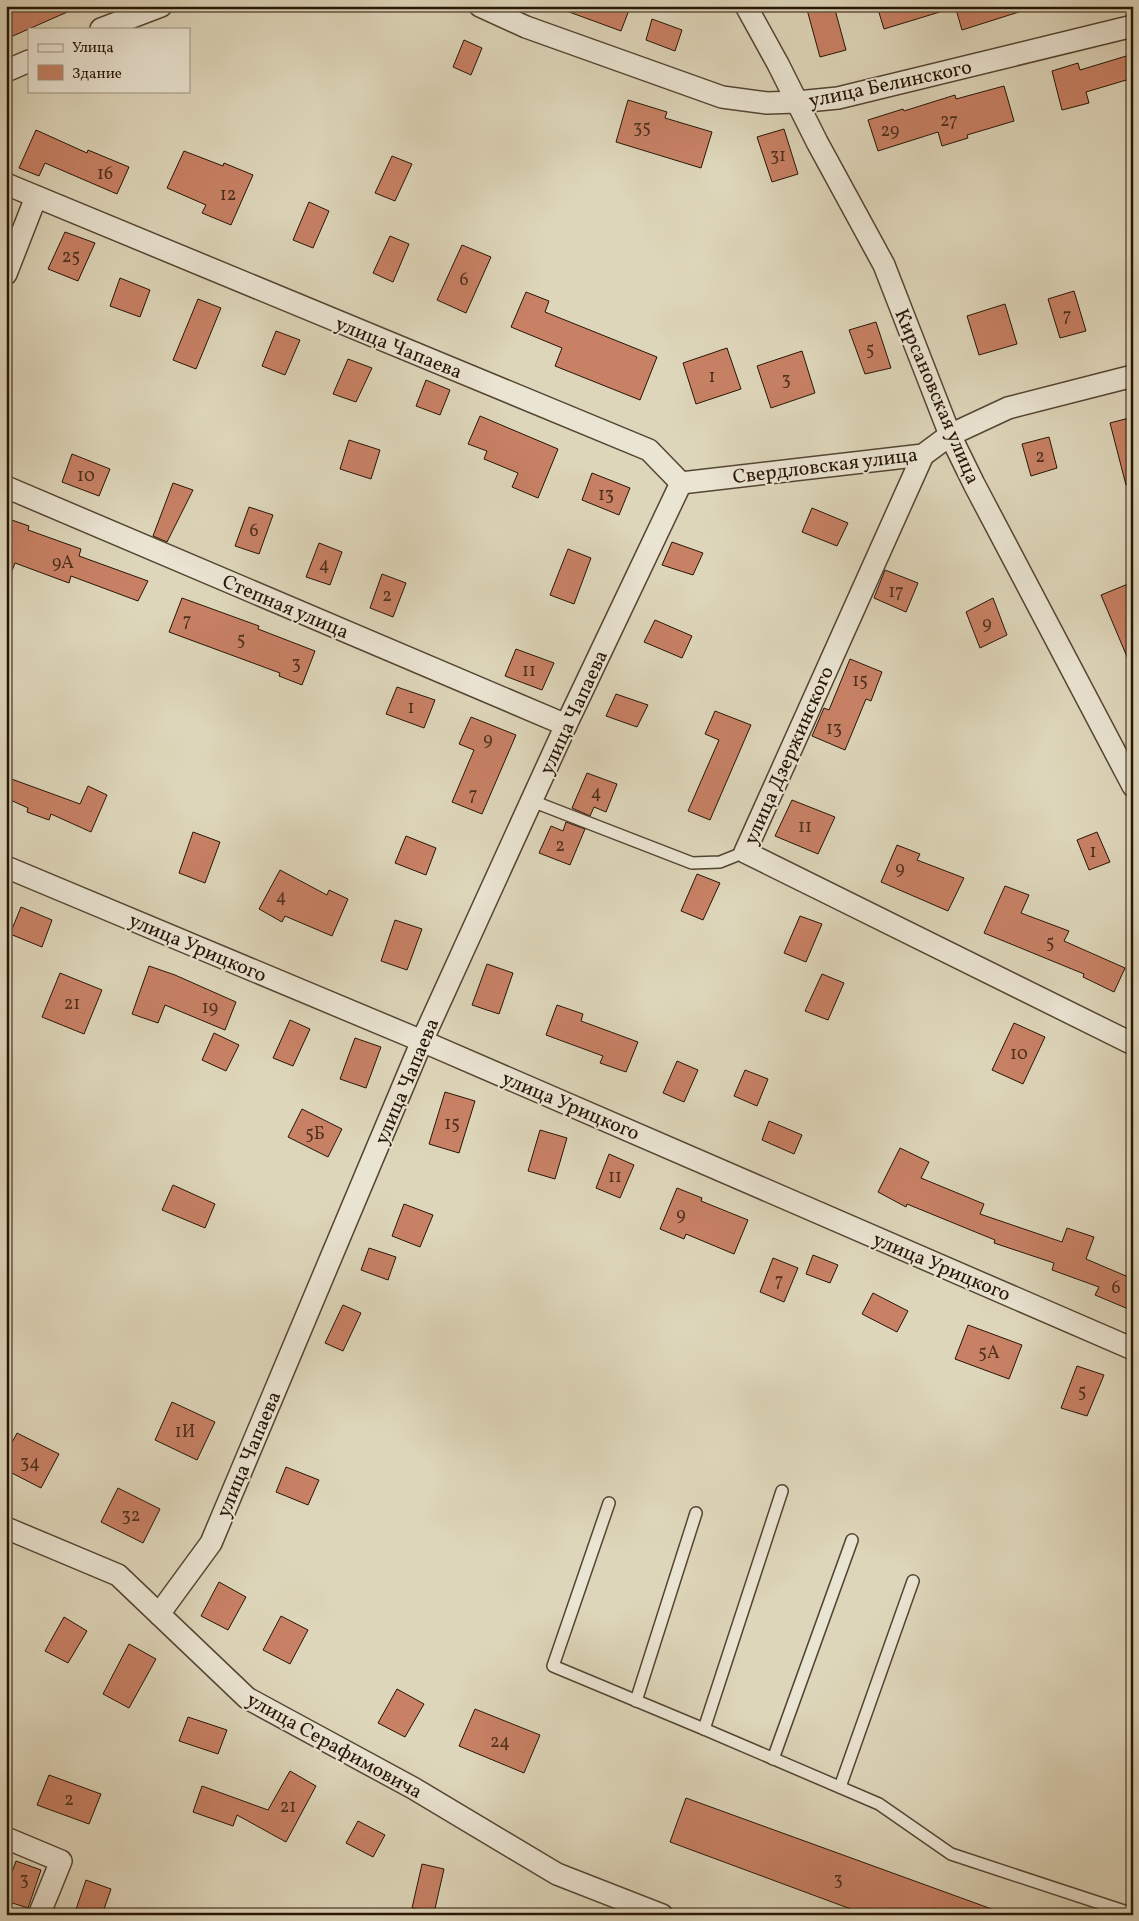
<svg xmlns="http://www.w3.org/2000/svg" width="1139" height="1921" viewBox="0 0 1139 1921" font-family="Vollkorn,serif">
	<rect width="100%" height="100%" fill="#ded6ba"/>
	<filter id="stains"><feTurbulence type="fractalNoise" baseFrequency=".004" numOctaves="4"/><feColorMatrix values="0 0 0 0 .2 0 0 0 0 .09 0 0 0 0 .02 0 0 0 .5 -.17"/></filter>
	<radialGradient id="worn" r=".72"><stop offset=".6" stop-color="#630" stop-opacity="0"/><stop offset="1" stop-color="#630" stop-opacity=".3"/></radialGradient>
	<g fill="#c88165" stroke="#261505">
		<path d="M6 6H81L6 39Z"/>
		<path d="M561 6H618L629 10 621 31 561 9Z"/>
		<path d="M806 6H834L846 50 820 57Z"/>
		<path d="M877 6H943V11L884 29Z"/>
		<path d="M955 6H1022V11L962 30Z"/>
		<path d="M652 19 682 30 675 51 646 40Z"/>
		<path d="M464 40 482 48 471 75 453 67Z"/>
		<path d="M1133 54V78L1086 92 1089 103 1062 110 1052 71 1078 63 1080 70Z"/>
		<path d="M1004 86 1014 121 967 135 968 138 942 146 938 132 878 151 868 120 903 109 904 111 955 95 956 99Z"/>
		<path d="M628 100 667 112 665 118 712 132 701 168 616 142Z"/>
		<path d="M784 129 798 174 772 182 757 137Z"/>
		<path d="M36 130 87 153 88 150 129 167 117 194 45 163 39 176 19 168Z"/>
		<path d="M184 151 223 166 224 163 253 175 231 225 202 213 206 205 167 188Z"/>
		<path d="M392 156 412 164 395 201 375 193Z"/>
		<path d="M309 202 329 211 313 248 293 240Z"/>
		<path d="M65 232 95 243 78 281 48 269Z"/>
		<path d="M390 236 409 244 393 282 373 273Z"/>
		<path d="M462 245 491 257 466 313 437 300Z"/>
		<path d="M120 278 150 290 140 317 110 306Z"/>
		<path d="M1074 291 1086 331 1060 338 1048 299Z"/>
		<path d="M526 292 549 301 545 312 657 357 640 400 555 366 562 348 511 327Z"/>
		<path d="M198 299 221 308 196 369 173 360Z"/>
		<path d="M1005 304 1017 344 979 355 967 316Z"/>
		<path d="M876 322 891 368 865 374 849 330Z"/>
		<path d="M276 331 300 340 285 375 262 366Z"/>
		<path d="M727 348 741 389 696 404 683 363Z"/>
		<path d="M802 351 815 393 771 408 757 366Z"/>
		<path d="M348 359 372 368 356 402 333 394Z"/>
		<path d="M426 380 450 390 440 415 416 406Z"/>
		<path d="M480 416 558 449 538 498 512 487 518 473 484 459 487 451 468 444Z"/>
		<path d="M1133 417V484L1126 485 1110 423Z"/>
		<path d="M1049 437 1057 468 1031 476 1022 444Z"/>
		<path d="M349 440 380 450 371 479 340 469Z"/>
		<path d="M72 454 110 469 99 496 62 482Z"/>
		<path d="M592 473 630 488 619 515 582 500Z"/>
		<path d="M173 483 193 490 167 542 153 536Z"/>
		<path d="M249 507 273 515 259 554 235 546Z"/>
		<path d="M812 508 848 523 837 546 802 532Z"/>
		<path d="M6 518 29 526 28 530 81 549 79 556 148 581 138 601 71 576 69 583 15 563 8 581H6Z"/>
		<path d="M672 542 703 553 693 575 662 565Z"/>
		<path d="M319 543 342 552 330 585 306 577Z"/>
		<path d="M568 549 591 558 574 604 550 595Z"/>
		<path d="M885 570 918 583 906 612 874 598Z"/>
		<path d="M382 574 406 583 393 617 370 608Z"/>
		<path d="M1133 582V671L1101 595Z"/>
		<path d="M182 598 259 626 258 629 315 651 302 685 279 676 280 673 169 632Z"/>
		<path d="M993 598 1007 635 980 648 966 612Z"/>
		<path d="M655 620 692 636 682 658 644 642Z"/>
		<path d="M516 649 554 663 542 690 505 676Z"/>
		<path d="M850 659 882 672 871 701 866 699 845 750 812 736 824 708 829 710Z"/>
		<path d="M397 687 435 700 424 728 386 714Z"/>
		<path d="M616 694 648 705 637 727 606 716Z"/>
		<path d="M715 711 751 725 710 820 688 811 719 740 705 734Z"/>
		<path d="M471 717 516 735 482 814 452 802 474 750 459 744Z"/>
		<path d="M587 773 617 784 606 812 594 807 590 816 572 808Z"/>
		<path d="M6 777 80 804 88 786 107 795 91 832 51 814 49 820 27 812 28 808 6 798Z"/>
		<path d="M792 800 835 817 818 854 775 836Z"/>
		<path d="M566 822 585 829 570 865 539 853 551 826 563 831Z"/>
		<path d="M193 832 220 842 205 883 179 873Z"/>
		<path d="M1097 832 1110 862 1089 870 1077 840Z"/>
		<path d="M406 836 436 848 426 875 395 863Z"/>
		<path d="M897 845 920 854 917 860 964 878 948 911 881 882Z"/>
		<path d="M280 870 327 895 329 890 348 899 332 936 285 916 282 922 259 909Z"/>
		<path d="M697 874 720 883 703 920 681 911Z"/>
		<path d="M1005 886 1029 895 1021 913 1069 931 1064 941 1125 968 1114 992 1083 977 1084 974 984 933Z"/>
		<path d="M21 907 52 920 42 947 10 934Z"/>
		<path d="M800 916 822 924 806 962 784 953Z"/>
		<path d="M395 920 422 929 407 970 381 961Z"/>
		<path d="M487 964 513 973 499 1014 472 1005Z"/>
		<path d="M149 966 175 975 236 1002 225 1030 165 1005 158 1023 132 1014Z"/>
		<path d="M60 973 102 990 84 1034 42 1017Z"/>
		<path d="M822 974 844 983 828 1020 805 1011Z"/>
		<path d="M557 1005 583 1014 581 1021 638 1042 626 1072 600 1063 603 1056 546 1035Z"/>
		<path d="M290 1020 310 1029 293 1066 273 1058Z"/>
		<path d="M1014 1023 1045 1037 1023 1084 992 1070Z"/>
		<path d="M214 1033 239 1045 226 1071 202 1060Z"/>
		<path d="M355 1038 381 1047 366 1088 340 1079Z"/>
		<path d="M677 1061 698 1070 684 1102 663 1093Z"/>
		<path d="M745 1070 768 1079 757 1106 734 1096Z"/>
		<path d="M445 1092 475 1101 459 1153 429 1144Z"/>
		<path d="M302 1109 342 1129 328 1157 288 1137Z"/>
		<path d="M769 1121 802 1135 794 1154 762 1140Z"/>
		<path d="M540 1130 567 1138 555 1179 528 1171Z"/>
		<path d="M900 1148 929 1162 921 1178 984 1204 980 1214 1062 1242 1067 1228 1094 1237 1086 1259 1133 1279V1311L1095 1295 1099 1287 1052 1270 1054 1263 994 1243 995 1240 907 1204 906 1207 878 1192Z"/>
		<path d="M609 1154 634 1165 620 1198 596 1188Z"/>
		<path d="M173 1185 215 1204 205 1228 162 1210Z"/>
		<path d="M677 1188 702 1198 701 1201 748 1220 734 1254 686 1234 684 1239 660 1229Z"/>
		<path d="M404 1204 433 1215 420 1247 392 1236Z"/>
		<path d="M369 1248 396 1257 388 1280 361 1270Z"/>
		<path d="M813 1255 838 1265 830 1283 806 1274Z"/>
		<path d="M773 1258 798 1268 784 1302 760 1292Z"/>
		<path d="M873 1293 908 1311 897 1332 862 1314Z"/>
		<path d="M343 1305 361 1313 343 1351 325 1343Z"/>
		<path d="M968 1325 1022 1345 1009 1379 955 1359Z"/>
		<path d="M1077 1366 1104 1375 1087 1416 1061 1408Z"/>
		<path d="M172 1402 215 1422 197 1460 155 1440Z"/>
		<path d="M17 1433 59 1454 41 1488 6 1470V1454Z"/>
		<path d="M286 1467 319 1480 308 1505 276 1492Z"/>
		<path d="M118 1488 160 1509 143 1543 101 1522Z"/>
		<path d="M219 1582 246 1597 228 1630 201 1616Z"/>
		<path d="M281 1616 308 1630 290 1664 263 1650Z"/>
		<path d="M64 1617 87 1631 68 1663 45 1651Z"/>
		<path d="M129 1644 156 1659 129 1708 103 1694Z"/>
		<path d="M397 1689 424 1704 405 1737 378 1723Z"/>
		<path d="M475 1709 540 1735 524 1773 459 1746Z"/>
		<path d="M188 1717 227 1730 218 1754 179 1741Z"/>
		<path d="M290 1771 316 1786 286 1842 237 1815 233 1826 193 1812 202 1786 268 1810Z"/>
		<path d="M49 1775 101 1794 89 1824 37 1805Z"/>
		<path d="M686 1798 1000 1912 999 1915H867L670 1842Z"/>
		<path d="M358 1821 385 1835 373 1857 346 1843Z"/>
		<path d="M16 1861 41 1870 28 1908 6 1901V1888Z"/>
		<path d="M422 1864 444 1869 434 1913 412 1908Z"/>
		<path d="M86 1880 111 1889 102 1915H74Z"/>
	</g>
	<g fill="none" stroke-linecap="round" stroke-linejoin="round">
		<defs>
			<g id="lane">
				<path d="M532 801 692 863 720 862 745 852"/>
				<path d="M609 1503 553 1666 704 1729 879 1804 951 1854 1133 1914"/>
				<path d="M636 1701 696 1513"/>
				<path d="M704 1729 782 1491"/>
				<path d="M773 1759 852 1540"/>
				<path d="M840 1787 913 1581"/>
			</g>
			<g id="street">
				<path d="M480 6 526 27 722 97 767 103 797 102 838 98 1133 26"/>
				<path d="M746 6 778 64 817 142 884 265 950 435 974 484 1133 786"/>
				<path d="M101 29 161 6"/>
				<path d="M6 71 29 61"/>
				<path d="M6 184 649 450 681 483"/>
				<path d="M6 274 36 197"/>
				<path d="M923 455 745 852 1133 1044"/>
				<path d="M681 483 923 455 950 435 1008 408 1133 376"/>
				<path d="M6 487 566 725"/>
				<path d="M6 867 422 1041 1133 1349"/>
				<path d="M6 1528 118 1575 247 1698 413 1788 557 1874 662 1915"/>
				<path d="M159 1614 211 1543 422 1041 566 725 681 483"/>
				<path d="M6 1838 61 1861 39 1915"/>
			</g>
		</defs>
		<use href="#lane" stroke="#544532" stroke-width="14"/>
		<use href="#street" stroke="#544532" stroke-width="24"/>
		<use href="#lane" stroke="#eae4d2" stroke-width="11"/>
		<use href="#street" stroke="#eae4d2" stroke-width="21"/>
	</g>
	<g text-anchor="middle" stroke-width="4" stroke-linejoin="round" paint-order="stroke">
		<g font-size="18" fill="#4e301d">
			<text x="949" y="126">27</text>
			<text x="642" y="133">35</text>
			<text x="890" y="136">29</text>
			<text x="778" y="161">31</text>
			<text x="105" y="179">16</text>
			<text x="228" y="200">12</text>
			<text x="71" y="262">25</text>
			<text x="464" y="285">6</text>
			<text x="1067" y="321">7</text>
			<text x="870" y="355">5</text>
			<text x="712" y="382">1</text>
			<text x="786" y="385">3</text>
			<text x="1040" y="462">2</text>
			<text x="86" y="481">10</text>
			<text x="606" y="500">13</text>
			<text x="254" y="536">6</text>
			<text x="63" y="568">9А</text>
			<text x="324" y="570">4</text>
			<text x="896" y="597">17</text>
			<text x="387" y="601">2</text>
			<text x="187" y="626">7</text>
			<text x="987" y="629">9</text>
			<text x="241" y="645">5</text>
			<text x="296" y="669">3</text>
			<text x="529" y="676">11</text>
			<text x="860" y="686">15</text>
			<text x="411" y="713">1</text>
			<text x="834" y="734">13</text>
			<text x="488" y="745">9</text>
			<text x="596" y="798">4</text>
			<text x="473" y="800">7</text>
			<text x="805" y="832">11</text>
			<text x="560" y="851">2</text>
			<text x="1093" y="857">1</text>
			<text x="900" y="874">9</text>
			<text x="281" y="902">4</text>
			<text x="1050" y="948">5</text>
			<text x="72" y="1009">21</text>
			<text x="210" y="1013">19</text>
			<text x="1019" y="1059">10</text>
			<text x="452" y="1129">15</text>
			<text x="315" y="1139">5Б</text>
			<text x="615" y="1182">11</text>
			<text x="681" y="1220">9</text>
			<text x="779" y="1286">7</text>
			<text x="1116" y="1293">6</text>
			<text x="989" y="1358">5А</text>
			<text x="1082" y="1397">5</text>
			<text x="185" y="1437">1И</text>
			<text x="30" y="1468">34</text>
			<text x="131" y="1521">32</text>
			<text x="500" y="1747">24</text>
			<text x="69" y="1805">2</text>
			<text x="288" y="1812">21</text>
			<text x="24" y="1885">3</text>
			<text x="838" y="1885">3</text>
		</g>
		<g font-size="20" fill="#261505" stroke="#eae4d2">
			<text transform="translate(890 83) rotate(-12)" y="7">улица Белинского</text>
			<text transform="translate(399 347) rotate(22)" y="7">улица Чапаева</text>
			<text transform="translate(938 396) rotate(67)" y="7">Кирсановская улица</text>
			<text transform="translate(825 465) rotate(-7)" y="7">Свердловская улица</text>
			<text transform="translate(286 606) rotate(23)" y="7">Степная улица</text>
			<text transform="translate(573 712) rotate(-65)" y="7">улица Чапаева</text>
			<text transform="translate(788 755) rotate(-66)" y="7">улица Дзержинского</text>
			<text transform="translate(198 947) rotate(23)" y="7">улица Урицкого</text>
			<text transform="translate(406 1081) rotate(-67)" y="7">улица Чапаева</text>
			<text transform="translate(571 1105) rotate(23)" y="7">улица Урицкого</text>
			<text transform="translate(942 1266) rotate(23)" y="7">улица Урицкого</text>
			<text transform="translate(248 1454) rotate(-67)" y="7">улица Чапаева</text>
			<text transform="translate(335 1745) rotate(29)" y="7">улица Серафимовича</text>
		</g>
	</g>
	<rect width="1139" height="1921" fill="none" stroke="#ded6ba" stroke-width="25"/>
	<rect x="8" y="8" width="1124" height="1906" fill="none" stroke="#261505" stroke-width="2.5"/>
	<rect x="12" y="12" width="1114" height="1896" fill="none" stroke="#261505"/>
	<rect x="28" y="28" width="162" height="65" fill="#eae4d2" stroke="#9c9180"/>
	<rect x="38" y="44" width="25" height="8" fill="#eae4d2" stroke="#9c9180"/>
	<text x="72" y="52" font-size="15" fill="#261505">Улица</text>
	<rect x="38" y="65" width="25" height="15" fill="#c88165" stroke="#9c9180"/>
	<text x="72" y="78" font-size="15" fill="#261505">Здание</text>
	<rect width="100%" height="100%" filter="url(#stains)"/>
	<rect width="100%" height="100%" fill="url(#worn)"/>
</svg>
